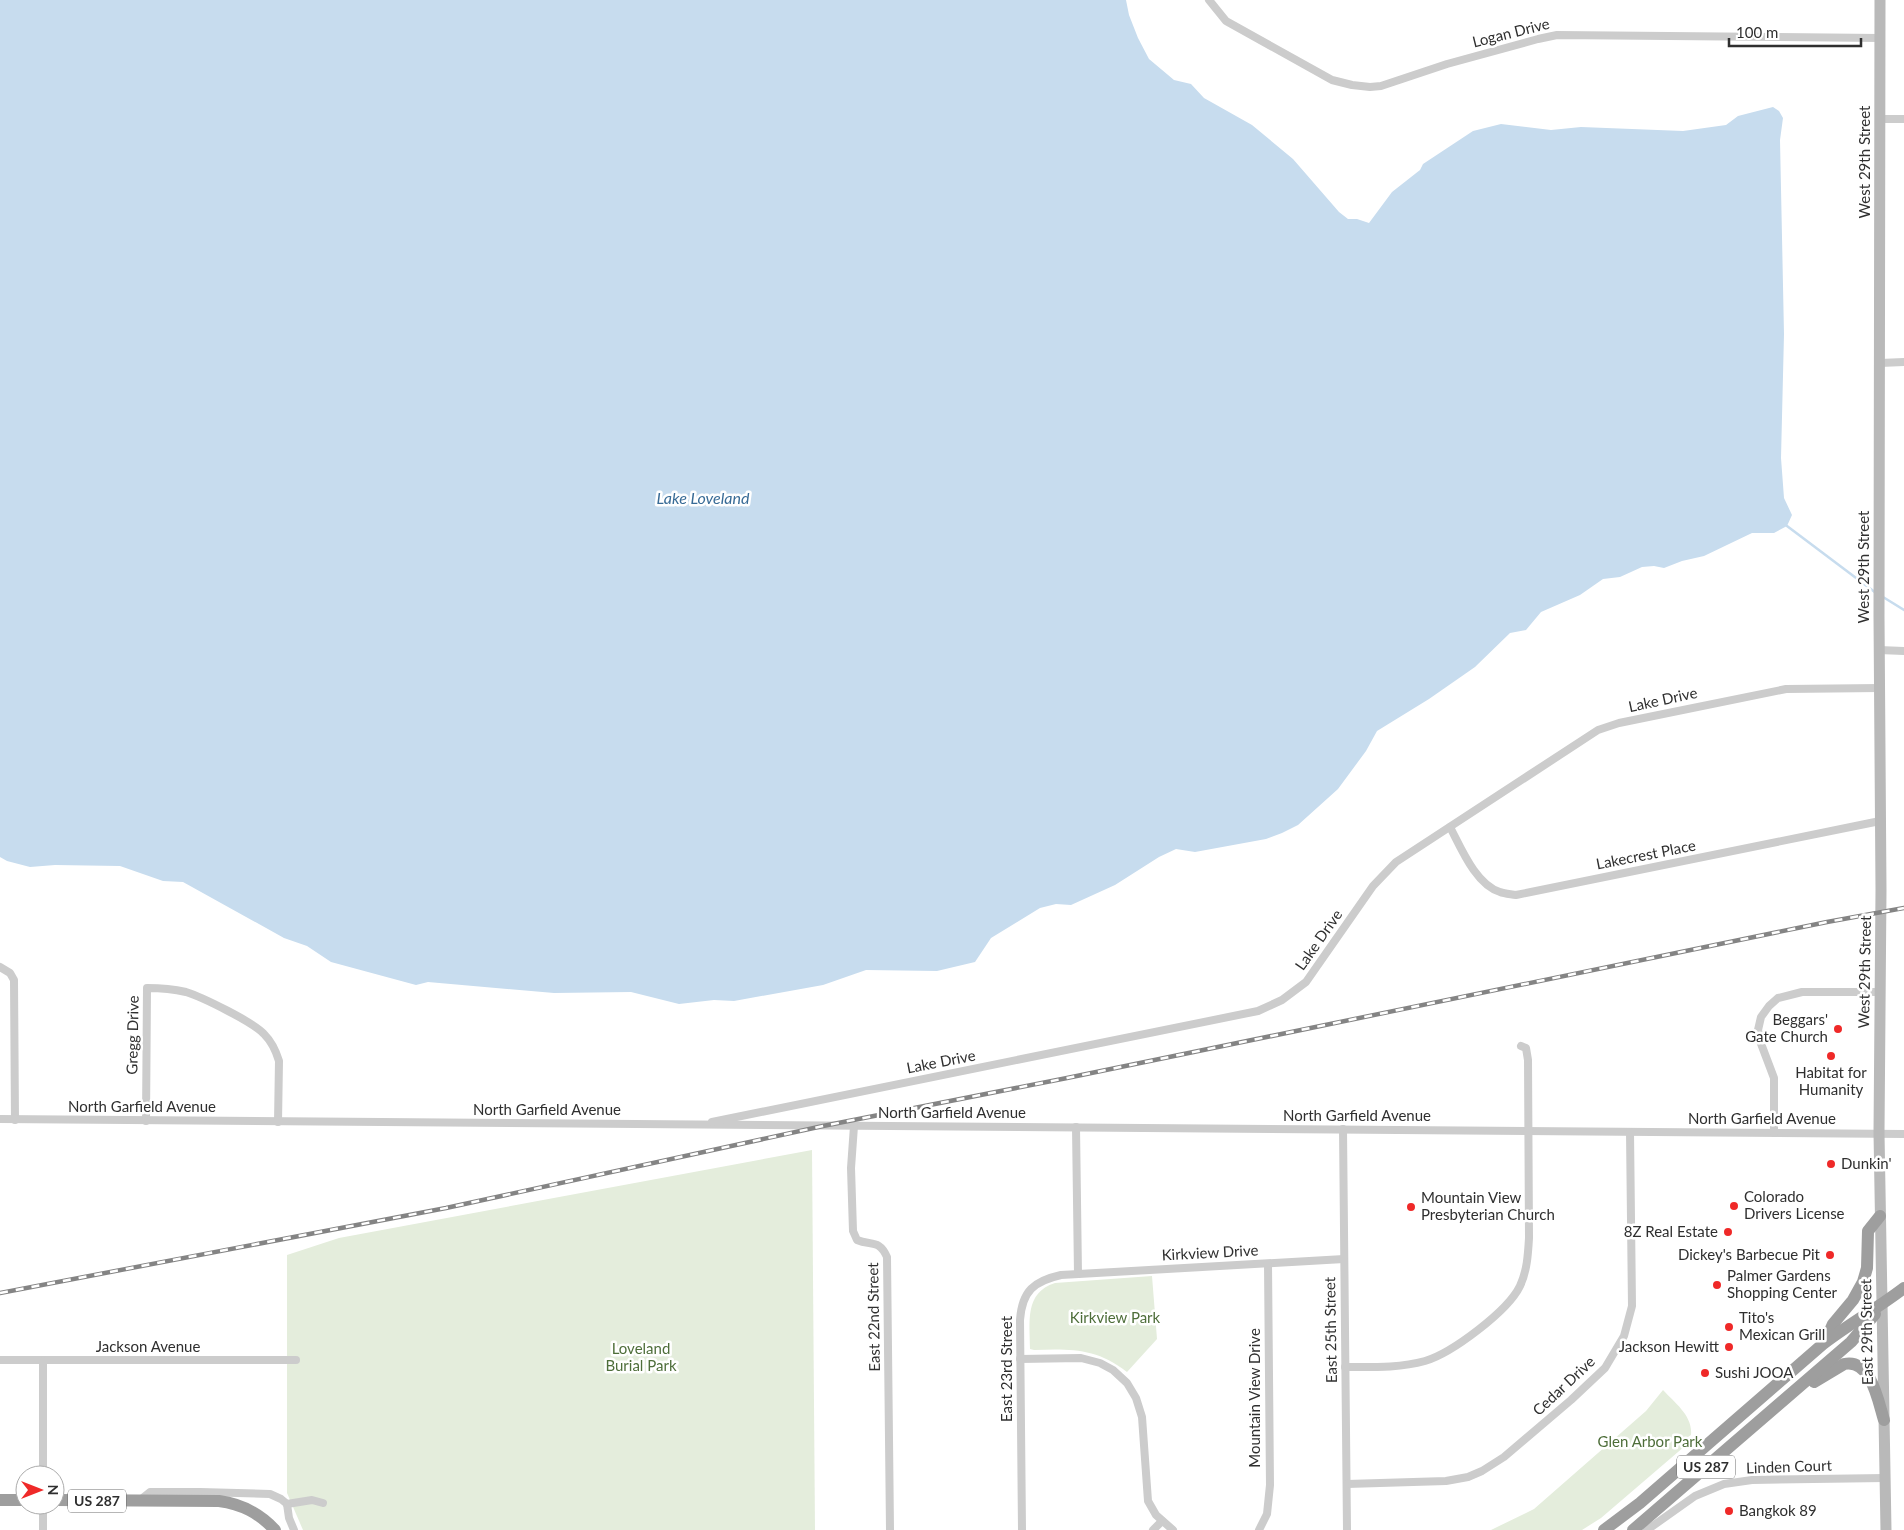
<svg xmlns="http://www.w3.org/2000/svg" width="1904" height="1530" viewBox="0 0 1904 1530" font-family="Lato,sans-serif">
	<rect width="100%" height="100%" fill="#fff"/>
	<g fill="#e4eddc">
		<path d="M812 1150 815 1530H303L287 1493V1255L339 1238Z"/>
		<path d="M1152 1276 1157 1339 1127 1372C1096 1348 1071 1349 1034 1350L1030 1349C1030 1322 1024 1293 1055 1283Z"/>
		<path d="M1663 1390C1675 1403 1693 1416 1691 1435L1688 1437 1685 1446 1601 1518 1582 1530H1491L1534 1509 1646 1411Z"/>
	</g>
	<path fill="#c7dcee" d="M0 0H1126L1129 15 1138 38 1149 59 1174 80 1191 84 1204 98 1252 125 1293 159 1339 212 1348 219H1357L1369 223 1392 192 1420 170 1423 164 1473 131 1501 124 1551 130 1581 127 1683 131 1726 125 1738 116 1773 107 1779 111 1783 118 1780 140 1784 334 1781 458 1784 498 1792 515 1787 526 1774 533H1752L1704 556 1682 561 1664 568 1654 566 1642 567 1620 577 1603 579 1580 595 1541 612 1526 630 1510 633 1475 667 1429 699 1377 731 1366 751 1338 789 1298 825 1282 833 1266 839 1195 852 1176 849 1159 857 1115 885 1071 905 1056 904 1040 908 991 938 975 962 937 971 866 970 823 985 734 1001 714 1000 679 1004 631 992 554 993 428 982 416 985 331 962 307 946 284 938 183 882 163 881 120 866 55 865 30 867 7 861 0 857Z"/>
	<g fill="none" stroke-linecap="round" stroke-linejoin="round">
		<g stroke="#c7dcee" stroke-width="2.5">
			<path d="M1787 526 1876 593"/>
			<path d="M1883 597 1904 610"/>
		</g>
		<g stroke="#ccc" stroke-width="8">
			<path d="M1209 0 1226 21 1332 80 1352 85 1370 87 1381 86 1447 64 1538 39 1557 35 1880 38"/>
			<path d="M1880 119H1904"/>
			<path d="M1880 363 1904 362"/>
			<path d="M1879 650 1904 651"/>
			<path d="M1450 827C1461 848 1476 885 1500 892 1505 894 1511 894 1516 895L1880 821"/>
			<path d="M0 967 10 973 14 980 15 1120"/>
			<path d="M0 1119 1904 1134"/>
			<path d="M146 1121 147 988C160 988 173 989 186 992 202 997 253 1022 264 1034 272 1042 276 1051 279 1061L278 1122"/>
			<path d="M712 1122 1258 1011 1282 1000 1306 982 1373 886 1396 862 1598 730 1619 723 1786 689 1880 688"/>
			<path d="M854 1126 851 1168 853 1231 857 1240C871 1246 879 1239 887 1257L890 1530"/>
			<path d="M1076 1127 1078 1274"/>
			<path d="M1343 1129 1347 1530"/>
			<path d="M1774 1133V1078L1760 1041 1758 1030 1761 1017 1769 1006 1778 998 1802 992H1880"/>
			<path d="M1020 1359 1081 1358 1100 1363 1113 1370 1127 1383 1136 1398 1142 1417 1148 1501 1156 1515 1173 1530"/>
			<path d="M0 1360H296"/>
			<path d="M43 1361V1475"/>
			<path d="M1345 1367C1372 1367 1400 1368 1425 1361 1452 1353 1508 1311 1520 1286 1527 1271 1528 1255 1529 1238L1528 1060 1526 1048 1521 1046"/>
			<path d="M1347 1484 1446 1481 1468 1477 1482 1471 1504 1457 1571 1400 1605 1368 1624 1336 1632 1306 1630 1132"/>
			<path d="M140 1500 150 1492H200L270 1494 281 1499 287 1504"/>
			<path d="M287 1504 312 1500 323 1503"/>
			<path d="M287 1504 289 1518 294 1530"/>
			<path d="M43 1530V1505"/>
			<path d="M1022 1530 1020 1320C1022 1291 1034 1281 1061 1275L1344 1259"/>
			<path d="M1153 1530 1162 1521"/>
			<path d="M1259 1530 1267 1514 1270 1485 1268 1264"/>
			<path d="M1647 1530 1695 1496 1724 1484 1752 1480 1885 1478"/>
		</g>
		<path stroke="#b9b9b9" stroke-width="11" d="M1880 0 1879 616 1881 890 1879 1133 1886 1530"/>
		<g stroke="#9e9e9e" stroke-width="12">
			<path d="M1826 1340 1833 1324 1853 1300 1863 1282 1867 1268 1868 1231 1880 1216"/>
			<path d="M1814 1382 1844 1364C1871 1358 1878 1401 1884 1420"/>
			<path d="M0 1500H25"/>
			<path d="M55 1500 219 1501C242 1504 259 1513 275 1530"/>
			<path d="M1604 1530 1640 1503 1823 1344C1849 1324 1878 1308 1904 1288"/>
			<path d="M1633 1530 1851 1342 1875 1314"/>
		</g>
		<defs>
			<path id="rail" d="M0 1293 446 1208 823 1126 1067 1078 1827 922 1904 908"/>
		</defs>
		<use href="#rail" stroke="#848484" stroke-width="4.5"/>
		<use href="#rail" stroke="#fff" stroke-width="2.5" stroke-dasharray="8" stroke-linecap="butt"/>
	</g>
	<g fill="#ef2928" stroke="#fff" stroke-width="2">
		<circle cx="1838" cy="1029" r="5"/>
		<circle cx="1831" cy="1056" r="5"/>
		<circle cx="1831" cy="1164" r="5"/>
		<circle cx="1734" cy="1206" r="5"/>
		<circle cx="1411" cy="1207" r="5"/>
		<circle cx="1728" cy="1232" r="5"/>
		<circle cx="1830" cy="1255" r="5"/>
		<circle cx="1717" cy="1285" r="5"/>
		<circle cx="1729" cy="1327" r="5"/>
		<circle cx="1729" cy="1347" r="5"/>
		<circle cx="1705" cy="1373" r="5"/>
		<circle cx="1729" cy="1511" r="5"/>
	</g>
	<g text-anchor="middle" stroke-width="5" stroke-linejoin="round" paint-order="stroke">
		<g fill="#fff" stroke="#6d6d6d" stroke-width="1">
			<rect x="1677" y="1455.5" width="58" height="23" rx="4"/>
			<rect x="68" y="1489.5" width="58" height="23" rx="4"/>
		</g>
		<g font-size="14" font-weight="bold" fill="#2f2f2f">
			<text x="1706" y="1472">US 287</text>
			<text x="97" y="1506">US 287</text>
		</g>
		<g font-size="15" fill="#2f2f2f" stroke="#fff">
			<text transform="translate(1511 33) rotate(-14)" y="5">Logan Drive</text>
			<text transform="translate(1865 162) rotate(-90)" y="5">West 29th Street</text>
			<text transform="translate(1864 567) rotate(-90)" y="5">West 29th Street</text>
			<text transform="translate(1663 700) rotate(-12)" y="5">Lake Drive</text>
			<text transform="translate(1646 855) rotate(-11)" y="5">Lakecrest Place</text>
			<text transform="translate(1319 940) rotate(-55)" y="5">Lake Drive</text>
			<text transform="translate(1865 972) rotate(-89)" y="5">West 29th Street</text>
			<text transform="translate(133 1035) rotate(-89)" y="5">Gregg Drive</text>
			<text transform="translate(941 1062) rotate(-11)" y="5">Lake Drive</text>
			<text x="142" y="1112">North Garfield Avenue</text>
			<text x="547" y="1115">North Garfield Avenue</text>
			<text x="952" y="1118">North Garfield Avenue</text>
			<text x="1357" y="1121">North Garfield Avenue</text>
			<text x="1762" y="1124">North Garfield Avenue</text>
			<text transform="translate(1210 1253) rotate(-3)" y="5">Kirkview Drive</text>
			<text transform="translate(874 1317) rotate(-91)" y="5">East 22nd Street</text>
			<text transform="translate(1331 1330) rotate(-91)" y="5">East 25th Street</text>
			<text transform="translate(1867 1332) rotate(-91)" y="5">East 29th Street</text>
			<text x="148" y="1352">Jackson Avenue</text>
			<text transform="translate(1007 1369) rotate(-90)" y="5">East 23rd Street</text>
			<text transform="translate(1564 1386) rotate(-43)" y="5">Cedar Drive</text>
			<text transform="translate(1255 1398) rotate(-90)" y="5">Mountain View Drive</text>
			<text transform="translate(1789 1467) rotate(-2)" y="5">Linden Court</text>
		</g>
		<g font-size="15" fill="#2f2f2f" stroke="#fff" text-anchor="start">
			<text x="1828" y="1025" text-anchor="end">Beggars'<tspan x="1828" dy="17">Gate Church</tspan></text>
			<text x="1831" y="1078" text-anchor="middle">Habitat for<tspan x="1831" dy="17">Humanity</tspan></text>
			<text x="1841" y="1169">Dunkin'</text>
			<text x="1744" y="1202">Colorado<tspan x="1744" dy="17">Drivers License</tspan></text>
			<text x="1421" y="1203">Mountain View<tspan x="1421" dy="17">Presbyterian Church</tspan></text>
			<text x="1718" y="1237" text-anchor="end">8Z Real Estate</text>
			<text x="1820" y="1260" text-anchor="end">Dickey's Barbecue Pit</text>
			<text x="1727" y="1281">Palmer Gardens<tspan x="1727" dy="17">Shopping Center</tspan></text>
			<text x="1739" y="1323">Tito's<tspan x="1739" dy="17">Mexican Grill</tspan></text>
			<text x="1719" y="1352" text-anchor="end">Jackson Hewitt</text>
			<text x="1715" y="1378">Sushi JOOA</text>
			<text x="1739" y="1516">Bangkok 89</text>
		</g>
		<g font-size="15" fill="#4e6e3a" stroke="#fff">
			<text x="1115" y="1323">Kirkview Park</text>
			<text x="641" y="1354">Loveland<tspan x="641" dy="17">Burial Park</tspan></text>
			<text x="1650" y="1447">Glen Arbor Park</text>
		</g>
		<g font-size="16" font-style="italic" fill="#386b96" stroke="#fff">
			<text x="703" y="504">Lake Loveland</text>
		</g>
	</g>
	<g transform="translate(40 1490) rotate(90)"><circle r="24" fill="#ffffff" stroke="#acacac"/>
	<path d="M0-4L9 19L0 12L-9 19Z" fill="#ef2928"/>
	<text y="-8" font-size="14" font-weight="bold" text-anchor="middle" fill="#2f2f2f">N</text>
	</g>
	<path d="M1729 38v8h132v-8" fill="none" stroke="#2f2f2f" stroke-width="2.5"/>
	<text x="1736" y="38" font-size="15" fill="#2f2f2f" stroke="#ffffff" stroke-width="4" paint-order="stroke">100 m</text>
</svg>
